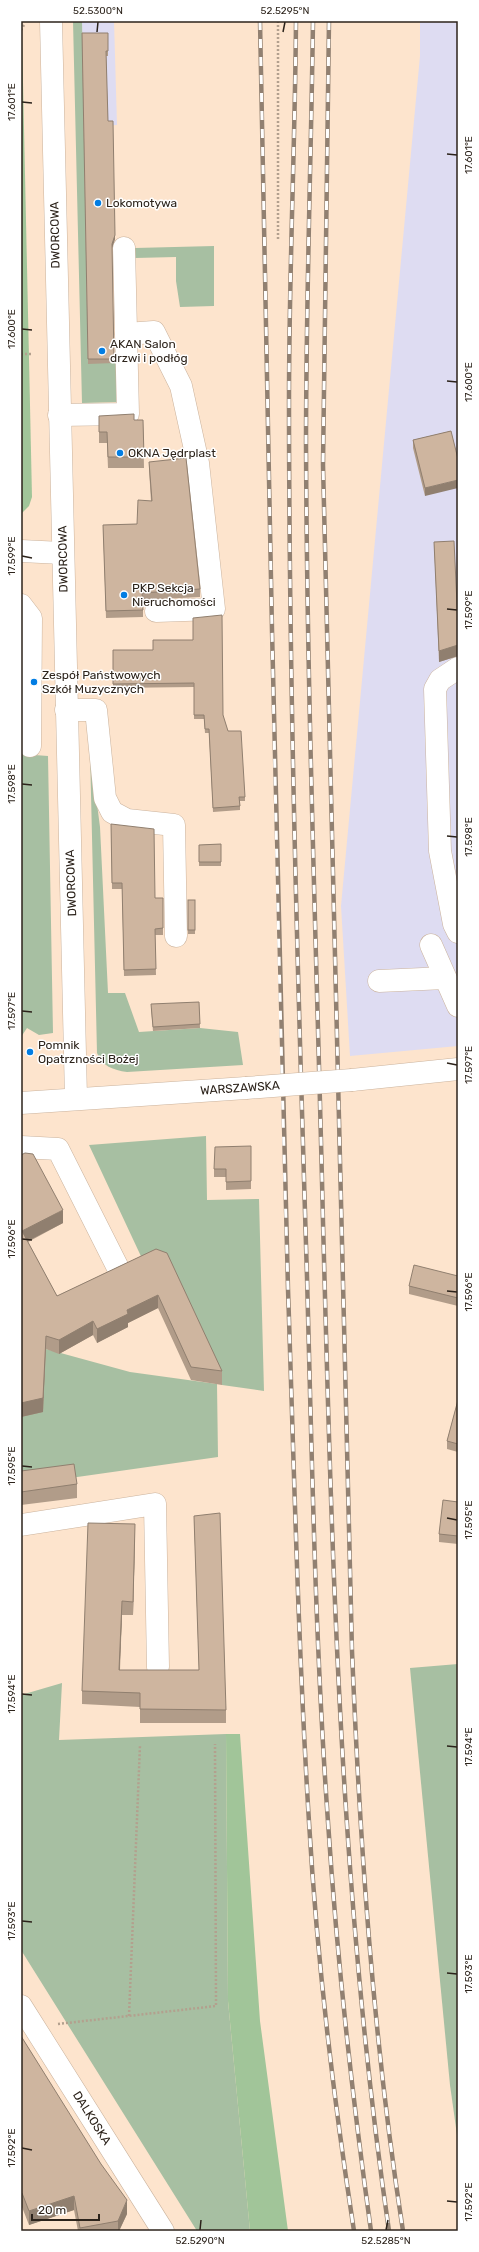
<svg xmlns="http://www.w3.org/2000/svg" width="479" height="2252" viewBox="0 0 479 2252" font-family="Rubik,sans-serif">
	<rect width="100%" height="100%" fill="#fde4cd"/>
	<g fill="#dedcf2">
		<path d="M82 21H114L117 125 83 127Z"/>
		<path d="M420 21H458V1046L350 1056 341 906 420 56Z"/>
	</g>
	<g fill="#a7bfa2">
		<path d="M73 21H82L88 363H117L118 402 82 403Z"/>
		<path d="M214 246V306L180 307 176 281V257L135 258V248Z"/>
		<path d="M90 750 100 827 108 993H125L139 1032 200 1028 238 1032 243 1065 127 1072C113 1070 102 1066 97 1053Z"/>
		<path d="M21 754 48 756 53 1033 39 1035 27 1028 21 1037Z"/>
		<path d="M206 1136 207 1200 259 1199 264 1391 222 1385 167 1267H146L89 1145Z"/>
		<path d="M46 1349 130 1372 217 1384 218 1457 21 1485V1417Z"/>
		<path d="M458 1664V2142L450 2085 410 1668Z"/>
		<path d="M62 1683 59 1740 226 1734 228 2001 250 2231H197L21 1950V1695Z"/>
	</g>
	<g fill="#a1c599">
		<path d="M22 36 32 497 29 506 21 514Z"/>
		<path d="M226 1734H240L260 2021 288 2231H250L228 2001Z"/>
	</g>
	<g fill="none" stroke-linecap="round" stroke-linejoin="round">
		<defs>
			<g id="minor">
				<path d="M51 21 76 1098"/>
				<path d="M126 334 154 332 181 386 198 463 214 609 156 611"/>
				<path d="M59 415 128 414 124 248"/>
				<path d="M21 551 62 553"/>
				<path d="M21 605 31 618 30 746"/>
				<path d="M458 668 440 680 435 689 440 851 454 924 458 932"/>
				<path d="M66 710H96L105 798 112 812 127 820 174 825 176 936"/>
				<path d="M431 945 458 1006"/>
				<path d="M379 981 445 978"/>
				<path d="M352 1080 458 1069"/>
				<path d="M21 1103 246 1088"/>
				<path d="M21 1147 58 1149 118 1268"/>
				<path d="M21 1525 155 1504 158 1667"/>
				<path d="M21 2006 163 2231"/>
			</g>
		</defs>
		<use href="#minor" stroke="#cbb39d" stroke-width="23"/>
		<g stroke="#b3a08e" stroke-width="2.5" stroke-dasharray="2 2" stroke-linecap="butt">
			<path d="M21 30 24 25"/>
			<path d="M278 239V21"/>
			<path d="M21 354H33"/>
			<path d="M129 2016 140 1745"/>
			<path d="M58 2024 216 2006 215 1744"/>
		</g>
		<use href="#minor" stroke="#fff" stroke-width="22"/>
		<defs>
			<g id="rail">
				<path d="M260 21C269 444 275 866 288 1289 294 1466 298 1645 309 1822 317 1959 333 2095 354 2231"/>
				<path d="M296 21C295 147 289 273 289 399 289 692 298 985 307 1277 312 1459 315 1641 328 1822 337 1959 352 2095 371 2231"/>
				<path d="M313 21C311 162 306 303 306 444 307 703 317 963 323 1222 332 1559 340 1896 389 2231"/>
				<path d="M329 21 323 465 352 1651C360 1845 373 2039 403 2231"/>
			</g>
		</defs>
		<use href="#rail" stroke="#918071" stroke-width="4.5"/>
		<use href="#rail" stroke="#fff" stroke-width="3" stroke-dasharray="9" stroke-linecap="butt"/>
		<defs>
			<path id="minor-bridge" d="M246 1088 352 1080"/>
		</defs>
		<use href="#minor-bridge" stroke="#cbb39d" stroke-width="23" stroke-linecap="butt"/>
		<use href="#minor-bridge" stroke="#fff" stroke-width="22"/>
	</g>
	<g fill="#b19c89">
		<path d="M82 33H108V56H106L108 121 115 239 112 248 114 363 88 364Z"/>
		<path d="M99 416 134 420H143L144 468H108L107 443H99Z"/>
		<path d="M451 431 425 496 413 448V440Z"/>
		<path d="M149 462 200 589V597L143 600V617L106 618 103 525 137 524 151 501 149 469Z"/>
		<path d="M434 542 458 625V656L439 662Z"/>
		<path d="M153 640 223 715 245 797V801H240V810L213 812 209 733H205L204 719H194V687L113 688V650H153Z"/>
		<path d="M111 824 155 898H163V935H155L156 975 124 976 122 889H112Z"/>
		<path d="M221 844V866H199V845Z"/>
		<rect x="188" y="900" width="7" height="34"/>
		<path d="M199 1002 200 1028 153 1031 151 1008Z"/>
		<path d="M251 1146V1189L226 1190V1177H214V1169Z"/>
		<path d="M21 1155 63 1223 28 1242 57 1296 156 1249 222 1371V1385L191 1380 158 1308 128 1323V1327L97 1343 93 1335 59 1354 46 1349 43 1412 21 1417Z"/>
		<path d="M458 1276V1306L409 1294V1286Z"/>
		<path d="M458 1400V1452L447 1449V1441Z"/>
		<path d="M21 1471 77 1484V1498L21 1505Z"/>
		<path d="M458 1502V1544L439 1542V1534Z"/>
		<path d="M194 1516 226 1710V1723H140V1707L82 1704V1691L135 1538 133 1615H122L120 1670H199Z"/>
		<path d="M21 2036 127 2214 119 2231H78L74 2210 29 2225 22 2207H21Z"/>
	</g>
	<g fill="#907f6f">
		<path d="M115 235V239L112 248V244Z"/>
		<path d="M458 480V488L425 496V488Z"/>
		<path d="M458 645V656L439 662V651Z"/>
		<path d="M63 1210V1223L22 1244V1231Z"/>
		<path d="M158 1295V1308L128 1323V1327L97 1343V1329L127 1310Z"/>
		<path d="M93 1321V1335L59 1354V1340Z"/>
		<path d="M46 1336 43 1412 21 1417V1403Z"/>
		<path d="M135 1524V1538L133 1615V1602Z"/>
		<path d="M122 1601V1615L119 1683V1670Z"/>
		<path d="M22 2193V2207H21V2194Z"/>
		<path d="M74 2196V2210L29 2225V2211Z"/>
		<path d="M127 2200V2214L119 2231H118V2221Z"/>
	</g>
	<g fill="#ceb59f" stroke="#907f6f">
		<path d="M82 33H108V51H106L108 121H113L115 235 112 244 114 359H88Z"/>
		<path d="M134 414V420H143L144 457H108L107 432H99V416Z"/>
		<path d="M451 431 458 459V480L425 488 413 440Z"/>
		<path d="M186 458 200 589 142 593 143 610 106 611 103 525 137 524 138 500 152 501 149 462Z"/>
		<path d="M454 541 458 625V645L439 651 434 542Z"/>
		<path d="M222 615 223 715 228 731H241L245 797H239L240 806 213 808 209 729H205L204 715H194V683L113 684V650H153V640H193V618Z"/>
		<path d="M111 824 154 829 155 898H163V928L155 929 156 969 124 970 122 883H112Z"/>
		<path d="M221 844V862H199V845Z"/>
		<rect x="188" y="900" width="7" height="30"/>
		<path d="M199 1002 200 1024 153 1027 151 1004Z"/>
		<path d="M251 1146V1181L226 1182V1169H214L215 1147Z"/>
		<path d="M25 1153 33 1154 63 1210 22 1231 57 1296 156 1249 167 1253 222 1371 191 1367 158 1295 127 1310 128 1314 97 1329 93 1321 59 1340 46 1336 43 1398 21 1403V1155Z"/>
		<path d="M414 1265 458 1276V1298L409 1286Z"/>
		<path d="M458 1400V1444L447 1441Z"/>
		<path d="M74 1464 77 1484 21 1492V1471Z"/>
		<path d="M443 1500 458 1502V1536L439 1534Z"/>
		<path d="M220 1513 226 1710 140 1709V1693L82 1691 88 1523 135 1524 133 1602 122 1601 119 1670H199L194 1516Z"/>
		<path d="M21 2036 101 2164 127 2200 118 2221 80 2228 74 2196 29 2211 22 2193 21 2194Z"/>
	</g>
	<path fill="none" stroke="#2c231b" stroke-width="1.5" d="M97 32 98 22M283 32 285 22M22 102 32 103M447 154 457 155M22 329 32 330M447 381 457 382M22 556 32 558M447 609 457 610M22 784 32 785M447 836 457 837M22 1011 32 1012M447 1063 457 1065M22 1239 32 1240M447 1291 457 1292M22 1466 32 1467M447 1518 457 1520M22 1694 32 1695M447 1746 457 1747M22 1921 32 1922M447 1973 457 1974M22 2148 32 2150M447 2201 457 2202M200 2230 201 2220M386 2230 388 2220"/>
	<g fill="#017de3" stroke="#fff" stroke-width="1.5">
		<circle cx="98" cy="203" r="4"/>
		<circle cx="102" cy="351" r="4"/>
		<circle cx="120" cy="453" r="4"/>
		<circle cx="124" cy="595" r="4"/>
		<circle cx="34" cy="682" r="4"/>
		<circle cx="30" cy="1052" r="4"/>
	</g>
	<g text-anchor="middle" stroke-width="3" stroke-linejoin="round" paint-order="stroke">
		<g font-size="12" fill="#2c231b" stroke="#fff" text-anchor="start">
			<text x="106" y="207">Lokomotywa</text>
			<text x="110" y="348">AKAN Salon<tspan x="110" dy="14">drzwi i podłóg</tspan></text>
			<text x="128" y="457">OKNA Jędrplast</text>
			<text x="132" y="592">PKP Sekcja<tspan x="132" dy="14">Nieruchomości</tspan></text>
			<text x="42" y="679">Zespół Państwowych<tspan x="42" dy="14">Szkół Muzycznych</tspan></text>
			<text x="38" y="1049">Pomnik<tspan x="38" dy="14">Opatrzności Bożej</tspan></text>
		</g>
		<g font-size="12" fill="#2c231b" stroke="#fff">
			<text transform="translate(55 235) rotate(-91)" y="4">DWORCOWA</text>
			<text transform="translate(63 559) rotate(-91)" y="4">DWORCOWA</text>
			<text transform="translate(71 883) rotate(-92)" y="4">DWORCOWA</text>
			<text transform="translate(240 1088) rotate(-4)" y="4">WARSZAWSKA</text>
			<text transform="translate(92 2118) rotate(58)" y="4">DALKOSKA</text>
		</g>
	</g>
	<rect width="479" height="2252" fill="none" stroke="#ffffff" stroke-width="44"/>
	<path d="M32 2214v6h67v-6" fill="none" stroke="#2c231b" stroke-width="2"/>
	<text x="38" y="2214" font-size="12" fill="#2c231b" stroke="#ffffff" stroke-width="3" paint-order="stroke">20 m</text>
	<rect x="22" y="22" width="435" height="2208" fill="none" stroke="#2c231b" stroke-width="1.5"/>
	<g font-size="10" text-anchor="middle" fill="#2c231b">
		<text x="98" y="14">52.5300°N</text>
		<text x="285" y="14">52.5295°N</text>
		<text transform="translate(11 102) rotate(-90)" y="4">17.601°E</text>
		<text transform="translate(468 155) rotate(-90)" y="4">17.601°E</text>
		<text transform="translate(11 329) rotate(-90)" y="4">17.600°E</text>
		<text transform="translate(468 382) rotate(-90)" y="4">17.600°E</text>
		<text transform="translate(11 556) rotate(-90)" y="4">17.599°E</text>
		<text transform="translate(468 610) rotate(-90)" y="4">17.599°E</text>
		<text transform="translate(11 784) rotate(-90)" y="4">17.598°E</text>
		<text transform="translate(468 837) rotate(-90)" y="4">17.598°E</text>
		<text transform="translate(11 1011) rotate(-90)" y="4">17.597°E</text>
		<text transform="translate(468 1065) rotate(-90)" y="4">17.597°E</text>
		<text transform="translate(11 1239) rotate(-90)" y="4">17.596°E</text>
		<text transform="translate(468 1292) rotate(-90)" y="4">17.596°E</text>
		<text transform="translate(11 1466) rotate(-90)" y="4">17.595°E</text>
		<text transform="translate(468 1520) rotate(-90)" y="4">17.595°E</text>
		<text transform="translate(11 1694) rotate(-90)" y="4">17.594°E</text>
		<text transform="translate(468 1747) rotate(-90)" y="4">17.594°E</text>
		<text transform="translate(11 1921) rotate(-90)" y="4">17.593°E</text>
		<text transform="translate(468 1974) rotate(-90)" y="4">17.593°E</text>
		<text transform="translate(11 2148) rotate(-90)" y="4">17.592°E</text>
		<text transform="translate(468 2202) rotate(-90)" y="4">17.592°E</text>
		<text x="200" y="2244">52.5290°N</text>
		<text x="386" y="2244">52.5285°N</text>
	</g>
</svg>
